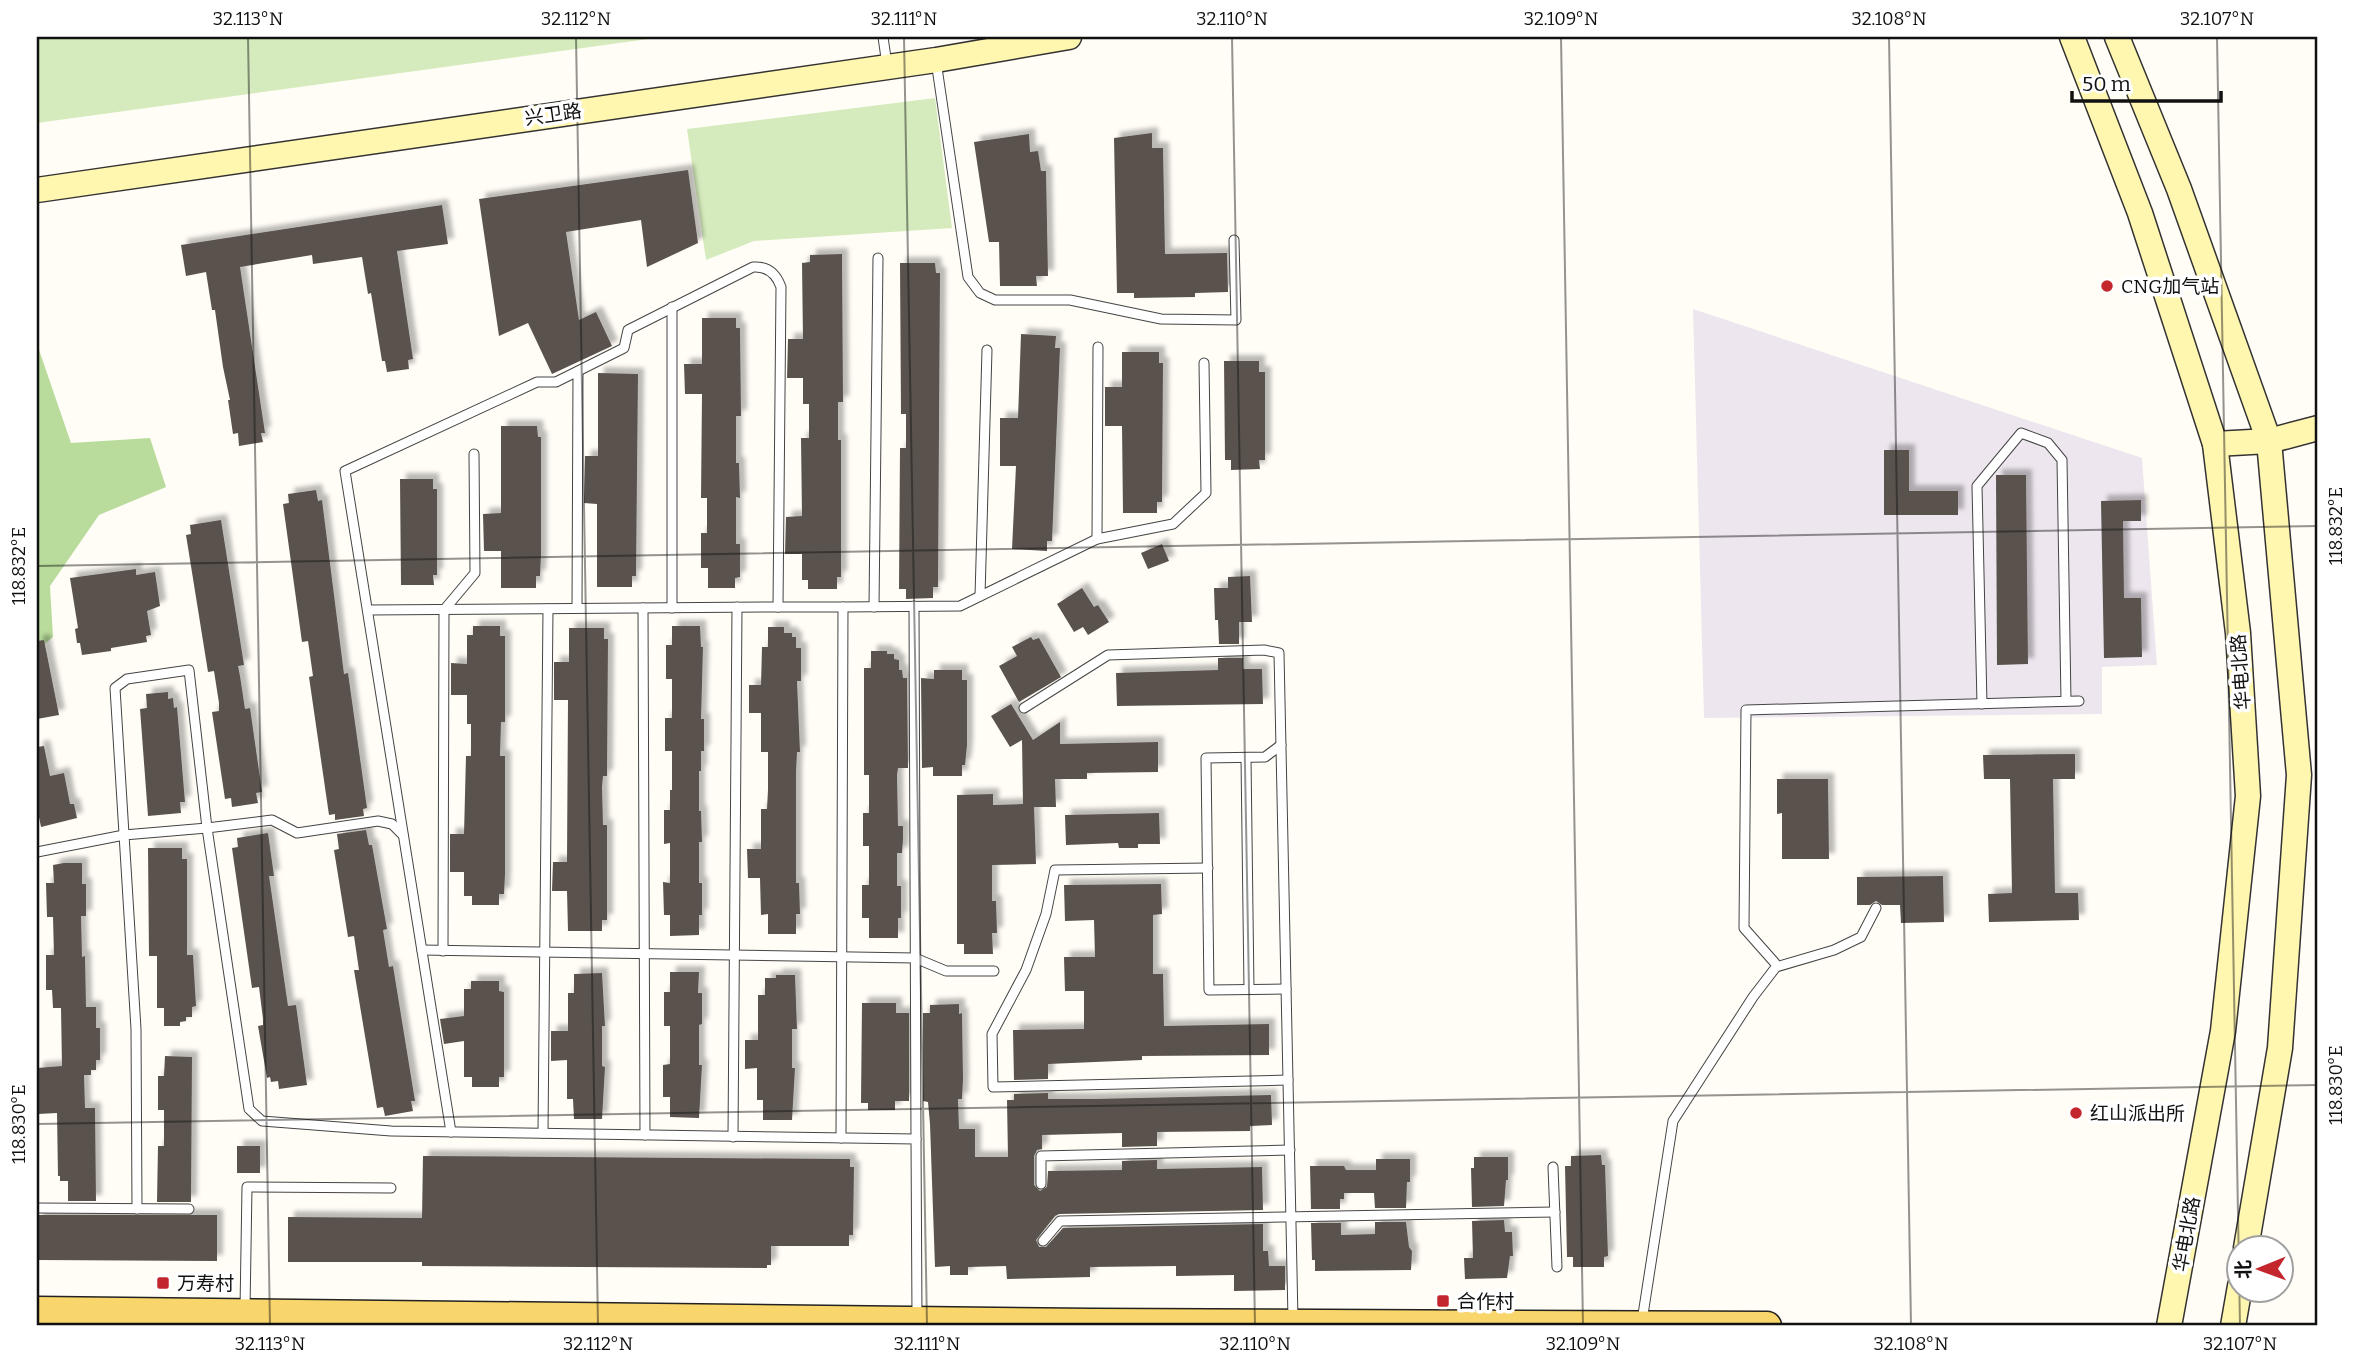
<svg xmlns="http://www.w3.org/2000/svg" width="2355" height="1363" viewBox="0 0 2355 1363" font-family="Bitter,'Noto Sans SC',serif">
	<defs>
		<filter id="shadow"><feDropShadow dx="6" dy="-6" stdDeviation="2" flood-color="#0004"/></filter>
	</defs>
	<rect width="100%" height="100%" fill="#fffdf5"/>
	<path fill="#eee6ef" d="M1693 309 2142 458 2157 665 2102 667V714L1704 718Z"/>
	<g fill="#d5ebbd">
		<path d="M37 37H663L37 123Z"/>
		<path d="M935 98 952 228 754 241 706 260 687 129Z"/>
	</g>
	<path fill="#b9dc9c" d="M37 344 71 443 150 438 166 487 99 515 50 586 53 637 37 650Z"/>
	<g fill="#5a524d" filter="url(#shadow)">
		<path d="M1152 133V148H1163L1165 254 1227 253 1228 292 1195 293V297L1134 298V293H1117L1114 138Z"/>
		<path d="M1029 134 1030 152 1038 151 1041 171H1046L1048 276H1036L1037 286H1000L999 242H989L974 142Z"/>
		<path d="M688 170 698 243 647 267 641 220 566 232 579 320 596 312 612 346 552 374 528 323 499 336 479 199Z"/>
		<path d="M442 205 448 244 397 251 413 359 408 360 409 369 387 372 385 361H382L371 293 368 294 362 257 313 264 312 255 240 267 265 433H261L263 442 239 446 238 433 233 434 228 400H230L223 367 215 310H212L206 272 186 276 181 245Z"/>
		<path d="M842 254 843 402H838V440H841V577H837V589H808V580H802V554H785L786 517 802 516 801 438H809V404H803V378H787L788 339H803L802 263 810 262V255Z"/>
		<path d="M900 263H935L936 273H940L938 587H933V598L906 599V589H899L900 448H906V414H901Z"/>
		<path d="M702 318H736V328H740L741 416H736V463H739L740 498 736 497V544H740V577L735 578V588H708V568H701V533H707V498H701L702 394H685L684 364H702Z"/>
		<path d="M1021 334 1056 336 1055 348H1060L1052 541H1047V551L1012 549 1016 466H1000V418H1018Z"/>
		<path d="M1122 352H1159V363H1163L1162 502H1157V513H1123L1122 426H1105V387H1122Z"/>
		<path d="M1224 361H1259V372H1265V460H1259L1260 469 1231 470V460H1225Z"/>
		<path d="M598 373 638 374 636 576H632V587H597V504L584 503 585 456H598Z"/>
		<path d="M501 426H537L538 437H541V555L540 576H536V588H501V551H484L483 514 501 513Z"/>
		<path d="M1884 450H1909V491H1958V515H1884Z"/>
		<path d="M1996 475H2026L2028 664 1997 665Z"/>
		<path d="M400 479H433V489H437V575H433L434 585H401Z"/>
		<path d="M316 490 318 501 322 500 344 674 348 673 367 808 363 809 364 816 335 820V814L329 815 309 677 313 676 308 641 302 642 283 504 289 503 288 494Z"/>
		<path d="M2141 500V521H2123L2124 598H2141L2142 657 2104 658 2101 501Z"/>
		<path d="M221 520 244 665 238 666 240 676 245 709 250 708 262 792 256 793 258 803 232 807 231 798 225 799 212 712 219 711V703L214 671 208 672 186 535 191 534 190 525Z"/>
		<path d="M1162 544 1169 561 1148 569 1141 553Z"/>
		<path d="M136 569V575L155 572 160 606 147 611 151 635 146 636 147 642 111 648V651L82 655 80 643H77L75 629 78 628 70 578Z"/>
		<path d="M1250 576 1252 622H1239V644H1219L1218 620H1215L1214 588H1228V577Z"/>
		<path d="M1082 588 1094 607 1098 605 1109 622 1088 635 1083 627 1074 632 1057 604Z"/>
		<path d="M473 626H500V636H505V722H501L500 756H505V874L504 894H499V905H472V896H464V872H450V834H464L466 756H471V724H467V695H451V663L467 664V635H473Z"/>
		<path d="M672 626H700L701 647H703L701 719H704V751H701V771H699V811H701L702 842H699V883H702V915H699V935L670 936V915H664L663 882 670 883V843L664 844V810H670V790H672V751H665V718H672V679H666V645H672Z"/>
		<path d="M768 627H784V633H792V637H796V648H801V681H797L800 752H797L796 772V883H799L800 914H796V934H768V914L761 915 760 878H748L747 849H761V809H767L768 790V752H761V713H749V685H761L762 647H768Z"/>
		<path d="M569 628H604V639H608L607 776H603L602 787 603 825H607V920H602V931H568L567 891H552L553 862H567L568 700H554V662H569Z"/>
		<path d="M1031 637 1033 640 1039 638 1061 677 1019 702 999 666 1017 656 1012 647Z"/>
		<path d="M44 640 59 715 37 719V641Z"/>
		<path d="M871 651H887V654H894V659L899 660V670H902L903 678H907L908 768H898L897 775 898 826H903V839L902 853H897V886H901V918H898V938H869V918H862V885H869V846H863V813H869V775H864V668H871Z"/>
		<path d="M1218 658H1243V669H1262L1263 704 1117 706 1116 673 1218 670Z"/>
		<path d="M934 670H962V680H967V745L965 765H962V776H933V767L922 768 921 678 934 679Z"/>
		<path d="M168 692V699L173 698 174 708 177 707 185 802H180L181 813 148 816 140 709 147 708 146 694Z"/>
		<path d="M1011 704 1033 740 1060 722V744L1158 742V772L1087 773V779H1055L1056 807H1034L1036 864 992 865V901H996L997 933H992L993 954H964V944H957V795L993 794V805L1023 804 1022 740 1010 747 991 716Z"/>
		<path d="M44 746 50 776 64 773 70 804H74L77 818 41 827 37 807V747Z"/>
		<path d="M2075 754V779H2053L2055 893H2078L2079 920 1989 922 1988 894 2012 893 2010 779H1984L1983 755Z"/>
		<path d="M1777 779H1828L1829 859H1782V813L1777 814Z"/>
		<path d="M1159 813 1160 844H1138V848H1119L1118 843 1066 845 1065 815Z"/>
		<path d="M366 830 369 845H372L387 929 383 930 389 967 393 966 415 1101H411L413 1111 385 1116 383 1107 377 1108 354 970H359L354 936 348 937 334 850 339 849 337 834Z"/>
		<path d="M268 833 274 876H269L288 1006 296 1005 307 1085 279 1089 278 1081 271 1082 270 1077 267 1078 258 1026 263 1025V1019L259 987 252 988 232 848 238 847 237 838Z"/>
		<path d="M148 848H182V859H187V955H193L196 1006 192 1007V1017H186V1021L180 1022V1026H164V1008H157V956H149Z"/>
		<path d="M64 863H82V884H86V916H81L82 957 85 956 86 1007H96V1028H100V1060H96V1070H91V1075H84L85 1108H95L96 1201H68V1181H60V1176H58L57 1113 38 1114 37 1068 62 1066 61 1008H53L52 990H46V955H54L53 917H47L46 883H54L53 865Z"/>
		<path d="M1943 876 1944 922 1901 923 1900 905H1882L1876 901 1870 905H1857V877Z"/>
		<path d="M1161 884 1162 914 1153 915V974H1163L1164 1026 1269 1024V1055L1142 1056V1060L1048 1064V1079L1014 1080 1013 1030 1084 1029V991H1065L1064 957H1095L1094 920 1065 921 1064 885Z"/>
		<path d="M670 972H699L698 993H702V1024L699 1025V1065H702L699 1118 670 1117V1097H663V1065L670 1064V1026H664V992H670Z"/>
		<path d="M602 973 605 1026H602V1066L605 1067 602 1119H574L573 1099H567V1060L551 1061V1031H568V993H574V974Z"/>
		<path d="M776 975H795L797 1029H792V1068H795L792 1120H763V1100H757V1068L745 1069V1040H758V995H765V978H776Z"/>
		<path d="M471 981H499V991L504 992V1077H499V1087H472V1077H464V1041L444 1044 440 1019 464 1016V989H471Z"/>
		<path d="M862 1003H896V1013H909V1101H895V1110H868V1103H861Z"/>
		<path d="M959 1004V1014L962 1013 963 1079 962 1099H958L959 1129H975V1157H1008L1007 1100H1014V1094L1048 1093V1099H1093L1271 1095 1272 1125 1250 1126V1131L1157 1132V1146L1122 1147V1133L1042 1135V1149L1037 1150 1034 1156V1185L1040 1191 1047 1187 1048 1171 1122 1170V1161L1157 1160V1169L1262 1167 1263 1210 1059 1214 1055 1216 1036 1240 1039 1247H1046L1063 1228 1263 1224V1251H1268L1269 1266H1285V1290L1234 1291V1275L1176 1276V1266L1090 1267V1277L1007 1279 1006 1266 968 1267V1275H950V1266L935 1267 930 1124 928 1102 923 1101V1013H930V1005Z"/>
		<path d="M165 1056 192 1057 191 1202H157L158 1146H164V1110H158V1076H164Z"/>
		<rect x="237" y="1146" width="23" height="27"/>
		<path d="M1601 1155 1602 1165H1605L1608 1256 1604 1257V1267H1573V1257H1567L1565 1166H1571V1156Z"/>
		<path d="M423 1156 850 1159V1167H854L853 1235H849V1246H771V1265H767V1268L422 1266V1262H288V1217L422 1218Z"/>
		<path d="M1474 1157H1508V1180H1506L1504 1206 1472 1207 1471 1168H1474Z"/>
		<path d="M1376 1159H1410V1182H1407L1406 1208H1375L1374 1193H1344V1199H1340V1209H1311L1310 1166H1344L1346 1170H1376Z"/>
		<path d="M37 1215H217V1261L37 1260Z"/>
		<path d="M1504 1220 1505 1232H1512L1513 1256H1510L1507 1278 1465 1279 1464 1258H1473L1472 1221Z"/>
		<path d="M1375 1222H1406L1409 1247 1412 1251 1411 1270 1315 1271V1260H1312L1311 1223H1341V1235L1375 1234Z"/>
	</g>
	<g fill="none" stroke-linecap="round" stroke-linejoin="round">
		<defs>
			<g id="lane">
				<path d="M883 37 887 65"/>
				<path d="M936 61 968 277 980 293 995 300H1070L1161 319 1236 320 1234 240"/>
				<path d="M1097 539 1098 347"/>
				<path d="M980 596 987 350"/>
				<path d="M914 606 916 1139"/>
				<path d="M778 607H843L841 1138"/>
				<path d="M843 607 960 606 1097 539 1173 524 1206 493 1204 363"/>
				<path d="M874 607 878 258"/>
				<path d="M577 608 578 372"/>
				<path d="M643 608 645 1135"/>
				<path d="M672 608V307"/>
				<path d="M368 610 778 607 781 287C776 273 767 266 753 267L628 330 624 348 556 382H537L345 471 451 1132"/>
				<path d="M1982 704 1977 486 2021 433 2048 443 2062 460 2066 701"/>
				<path d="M1024 708 1108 655 1264 650 1279 653 1293 1319"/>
				<path d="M1281 745 1265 757 1206 758 1209 990 1286 989"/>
				<path d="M1246 758 1249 989"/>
				<path d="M403 835 392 824 378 821 297 833 272 820 207 828 249 1109 262 1121 391 1131 916 1139 917 1318"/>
				<path d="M37 852 124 835 207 828 189 670 127 679 115 688 136 1029 137 1209"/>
				<path d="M1208 868 1055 870 1046 914 1026 970 992 1034 993 1087 1288 1080"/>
				<path d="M422 950 915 958 946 971H994"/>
				<path d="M443 951 444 610 475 573 474 454"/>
				<path d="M1775 963 1744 928 1746 710 2079 701"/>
				<path d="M543 1133 548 609"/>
				<path d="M733 1137 737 607"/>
				<path d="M1553 1167 1557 1267"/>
				<path d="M1041 1184V1156L1290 1150"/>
				<path d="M37 1208 189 1209"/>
				<path d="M1043 1241 1060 1221 1555 1212"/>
				<path d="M245 1309 247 1187 391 1188"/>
				<path d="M1642 1321 1673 1121 1753 997 1776 967 1834 950 1861 937 1876 908"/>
			</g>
			<g id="secondary">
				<path d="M2072 37 2140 213 2215 444 2238 633 2248 796 2223 1031 2169 1326"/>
				<path d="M2117 37 2179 189 2269 441 2299 775 2280 1048 2246 1248"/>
				<path d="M37 190 936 60 1069 37"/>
				<path d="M2215 444 2269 441 2318 428"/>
				<path d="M2233 1326 2240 1286"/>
			</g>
			<path id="primary" d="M37 1311 1092 1323 1767 1326"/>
		</defs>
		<use href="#lane" stroke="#444" stroke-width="11"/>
		<use href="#secondary" stroke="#333" stroke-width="27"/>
		<use href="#primary" stroke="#222" stroke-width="31"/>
		<use href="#lane" stroke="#fff" stroke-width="9"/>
		<use href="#secondary" stroke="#fff6b0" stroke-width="24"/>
		<use href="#primary" stroke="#f9d66b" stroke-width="28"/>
	</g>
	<path fill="none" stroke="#111" stroke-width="2" stroke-opacity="0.45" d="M248 37 270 1326M576 37 598 1326M904 37 927 1326M1232 37 1255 1326M1561 37 1583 1326M1889 37 1911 1326M2217 37 2240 1326M37 566 2318 526M37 1124 2318 1085"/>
	<g fill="#c4262e" stroke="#fff" stroke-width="2.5">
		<circle cx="2107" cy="286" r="7"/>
		<circle cx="2076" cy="1113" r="7"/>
		<rect x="156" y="1276" width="14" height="14" rx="3.5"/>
		<rect x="1436" y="1294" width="14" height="14" rx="3.5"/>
	</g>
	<g text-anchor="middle" stroke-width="7" stroke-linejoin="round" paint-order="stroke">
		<g font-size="19" fill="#111" stroke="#fff">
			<text transform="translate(553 114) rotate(-8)" y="7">兴卫路</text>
			<text transform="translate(2240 672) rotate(-94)" y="7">华电北路</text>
			<text transform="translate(2186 1234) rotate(-80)" y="7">华电北路</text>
		</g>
		<g font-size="19" fill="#111" stroke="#fff" text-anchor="start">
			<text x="2121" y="293">CNG加气站</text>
			<text x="2090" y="1120">红山派出所</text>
			<text x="177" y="1290">万寿村</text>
			<text x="1457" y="1308">合作村</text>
		</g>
	</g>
	<rect width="2355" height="1363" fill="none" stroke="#ffffff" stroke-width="77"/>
	<g transform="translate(2260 1269) rotate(269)"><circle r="33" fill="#ffffff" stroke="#a0a0a0" stroke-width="2"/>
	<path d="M0-5L12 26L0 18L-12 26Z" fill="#c4262e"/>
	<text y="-10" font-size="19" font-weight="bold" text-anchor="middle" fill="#111111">北</text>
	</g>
	<path d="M2072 91v10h149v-10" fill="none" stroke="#111111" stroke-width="3.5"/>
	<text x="2082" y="91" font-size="21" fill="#111111" stroke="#ffffff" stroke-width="5" paint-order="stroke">50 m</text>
	<rect x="38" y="38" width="2278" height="1286" fill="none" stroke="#111" stroke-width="2.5"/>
	<g font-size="18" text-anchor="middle" fill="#111">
		<text x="248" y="25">32.113°N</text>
		<text x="576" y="25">32.112°N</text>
		<text x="904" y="25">32.111°N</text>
		<text x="1232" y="25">32.110°N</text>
		<text x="1561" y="25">32.109°N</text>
		<text x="1889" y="25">32.108°N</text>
		<text x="2217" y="25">32.107°N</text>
		<text transform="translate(2336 526) rotate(-90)" y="6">118.832°E</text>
		<text transform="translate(19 566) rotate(-90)" y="6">118.832°E</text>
		<text transform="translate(2336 1085) rotate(-90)" y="6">118.830°E</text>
		<text transform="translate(19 1124) rotate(-90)" y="6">118.830°E</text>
		<text x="270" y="1350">32.113°N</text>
		<text x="598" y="1350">32.112°N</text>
		<text x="927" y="1350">32.111°N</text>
		<text x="1255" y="1350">32.110°N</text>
		<text x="1583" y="1350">32.109°N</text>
		<text x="1911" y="1350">32.108°N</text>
		<text x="2240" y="1350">32.107°N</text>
	</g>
</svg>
